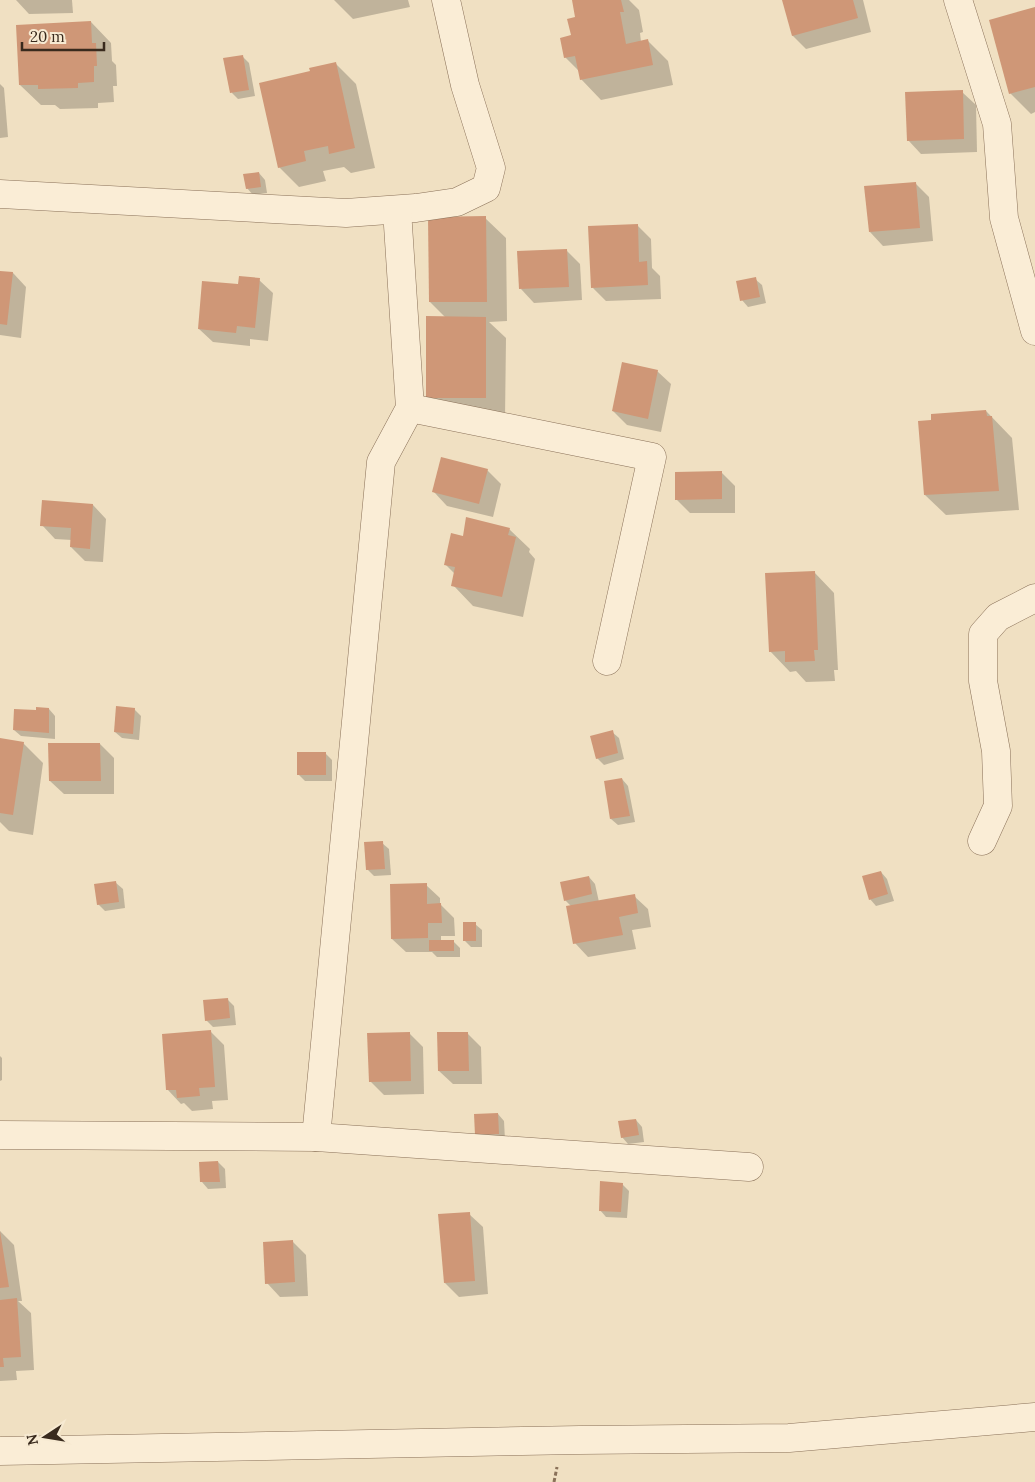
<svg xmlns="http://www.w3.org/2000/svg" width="1035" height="1482" viewBox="0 0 1035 1482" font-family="Lora,serif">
	<rect width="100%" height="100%" fill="#f0e0c2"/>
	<g fill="#0003">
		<path d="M16 0H72L73 13 29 14Z"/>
		<path d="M334 0H408L410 7 353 19Z"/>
		<path d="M573 0H629L639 10 643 32 640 33 641 42 648 41 668 61 673 85 601 100 581 79 579 71 565 57 576 18Z"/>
		<path d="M783 0H863L871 32 806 49 793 36Z"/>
		<path d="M1035 9V112L1031 114 1010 93Z"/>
		<path d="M91 22 111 43 112 61 116 65 117 86H113L114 102 98 103V108L60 109 55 105H41L20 85Z"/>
		<path d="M242 56 249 63 255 96 238 99 232 93Z"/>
		<path d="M336 64 356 84 375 168 351 173 344 167 323 171 326 181 299 187 279 167 312 72Z"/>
		<path d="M0 84 4 88 8 137 0 138Z"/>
		<path d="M962 92 976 105 977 152 921 154 908 140Z"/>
		<path d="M259 173 265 180 267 193 253 195 247 188Z"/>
		<path d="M915 183 929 197 933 241 883 246 870 232Z"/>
		<path d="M485 218 506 238 507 321 489 322 506 338 505 418 447 417 427 397 446 318 430 302Z"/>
		<path d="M637 225 651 239 652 268 660 276 661 299 606 301 593 288Z"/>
		<path d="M566 250 580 264 582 300 534 303 521 289Z"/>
		<path d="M0 272 13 273 26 287 21 338 0 335Z"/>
		<path d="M755 279 762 285 766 303 748 307 742 300Z"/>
		<path d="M259 280 273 293 268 341 250 339V346L213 342 199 329 239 286Z"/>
		<path d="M657 371 671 384 661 432 627 425 613 411Z"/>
		<path d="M986 411 1012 438 1019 510 946 515 925 495Z"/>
		<path d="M487 470 501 484 493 517 447 506 434 492Z"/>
		<path d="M722 473 735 486V513H690L676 499Z"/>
		<path d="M93 505 106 519 103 562 85 561 71 547 72 540 55 539 42 525Z"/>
		<path d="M509 529 530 549 529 552 535 559 523 617 473 606 453 585 455 574 445 564 464 537Z"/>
		<path d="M814 572 834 593 838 670H834L835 681 806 682 796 671 790 672 770 651Z"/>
		<path d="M49 709 55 716V739L21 736 14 730Z"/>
		<path d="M134 709 141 716 139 740 122 738 115 732Z"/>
		<path d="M612 732 619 738 624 759 604 765 597 758Z"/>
		<path d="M0 739 23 743 43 763 33 835 9 831 0 822Z"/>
		<path d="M100 744 114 758V794H64L50 781Z"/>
		<path d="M326 754 332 760V781H305L298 774Z"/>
		<path d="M622 779 628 786 635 822 618 825 611 819Z"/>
		<path d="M382 843 389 849 391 875 374 876 367 869Z"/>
		<path d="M881 872 887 879 894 901 876 906 870 899Z"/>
		<path d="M589 877 595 884 599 902 634 896 648 909 651 927 632 930 636 949 588 957 575 943 572 907 565 900Z"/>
		<path d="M116 883 123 889 125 908 105 911 98 904Z"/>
		<path d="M426 885 440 898V904L454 918 455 936H441V941H453L460 948V957H437L432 952H406L392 939Z"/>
		<path d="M475 924 482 930V947H471L464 940Z"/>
		<path d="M227 999 234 1006 236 1025 213 1027 206 1020Z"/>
		<path d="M211 1032 224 1045 228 1100 212 1101 213 1109 192 1111 184 1103 181 1104 168 1090Z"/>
		<path d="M409 1033 423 1047 424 1094 384 1095 370 1081Z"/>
		<path d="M467 1033 481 1047 482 1084H453L439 1071Z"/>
		<path d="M0 1056 2 1058V1080L0 1081Z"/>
		<path d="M498 1114 504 1121 505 1140 476 1134Z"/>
		<path d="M636 1120 642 1127 644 1142 628 1144 622 1137Z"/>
		<path d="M218 1162 225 1169 226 1188 208 1189 202 1182Z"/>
		<path d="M622 1184 629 1191 627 1218 606 1217 600 1210Z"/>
		<path d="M469 1214 483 1227 488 1294 459 1297 445 1283Z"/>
		<path d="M0 1231 14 1245 22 1301H18L31 1313 34 1370 16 1371 17 1380 0 1381Z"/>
		<path d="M292 1241 306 1255 308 1296 280 1297 267 1283Z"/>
	</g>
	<g fill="#cf9777">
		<path d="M572 0H621L624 12H620L626 44 648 39 653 65 580 80 575 56 564 58 560 38 571 35 567 19 575 17Z"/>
		<path d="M782 0H853L858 18 792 36Z"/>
		<path d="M1035 7V87L1009 94 989 20Z"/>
		<path d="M91 21 92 43H96L97 66H94V82L78 83V88L38 89V85H19L16 25Z"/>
		<path d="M243 55 249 90 230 93 223 58Z"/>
		<path d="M336 62 355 148 329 154 328 146 304 151 306 161 278 168 259 83 310 71 309 68Z"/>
		<path d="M963 90 964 139 907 141 905 92Z"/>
		<path d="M259 172 261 187 246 189 243 174Z"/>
		<path d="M916 182 920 228 869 232 864 186Z"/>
		<path d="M486 216 487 302H429L428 217Z"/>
		<path d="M638 224 639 262 647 261 648 285 591 288 588 226Z"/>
		<path d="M567 249 569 287 519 289 517 251Z"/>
		<path d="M0 271 13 272 7 325 0 324Z"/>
		<path d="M239 276 260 278 255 328 237 326 236 333 198 329 202 281 238 284Z"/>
		<path d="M756 277 760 297 740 301 736 281Z"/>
		<path d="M426 316 486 317V398H426Z"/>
		<path d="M622 362 658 370 648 419 612 411Z"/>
		<path d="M986 410 987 416H992L999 491 924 495 918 421 931 420V414Z"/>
		<path d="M441 457 488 469 479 504 432 492Z"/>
		<path d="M722 471V499L675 500V472Z"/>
		<path d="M42 500 93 504 90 549 70 547 71 528 40 526Z"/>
		<path d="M466 517 510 528 508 535 516 537 502 597 451 586 455 567 444 565 451 533 463 536Z"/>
		<path d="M815 571 818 650H814L815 661 785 662V651L769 652 765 573Z"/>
		<path d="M116 706 135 708 133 734 114 732Z"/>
		<path d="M36 707 49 708V733L13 730 14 709 36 710Z"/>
		<path d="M613 730 618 753 596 759 590 736Z"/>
		<path d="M0 738 24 742 13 815 0 813Z"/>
		<path d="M48 743H100L101 781H49Z"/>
		<rect x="297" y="752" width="29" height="23"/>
		<path d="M622 778 630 816 610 819 604 781Z"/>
		<path d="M383 841 385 869 366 870 364 842Z"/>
		<path d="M881 871 888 894 869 900 862 876Z"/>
		<path d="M589 876 592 894 564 901 560 882Z"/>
		<path d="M116 881 119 902 97 905 94 884Z"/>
		<path d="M427 883V904L441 903 442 923H428V938L391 939 390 884Z"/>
		<path d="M635 894 638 913 619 917 623 935 573 944 566 906Z"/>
		<rect x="463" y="922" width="13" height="19"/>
		<rect x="429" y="940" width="25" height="11"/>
		<path d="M228 998 230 1018 205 1021 203 1000Z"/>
		<path d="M211 1030 215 1087 199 1088 200 1096 177 1098 176 1090H166L162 1034Z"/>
		<path d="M410 1032 411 1081 369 1082 367 1033Z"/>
		<path d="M437 1032H468L469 1071H438Z"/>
		<path d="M498 1113 499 1134 475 1135 474 1114Z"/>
		<path d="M636 1119 639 1135 621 1138 618 1121Z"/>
		<path d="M218 1161 220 1182H200L199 1162Z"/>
		<path d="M600 1181 623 1183 621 1212 599 1211Z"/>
		<path d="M470 1212 475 1281 444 1283 438 1214Z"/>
		<path d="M0 1231 9 1287 0 1288Z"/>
		<path d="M293 1240 295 1282 265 1284 263 1242Z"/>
		<path d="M17 1298 21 1357 3 1358 4 1367H0V1300Z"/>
	</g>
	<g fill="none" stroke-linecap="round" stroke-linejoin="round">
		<defs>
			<g id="minor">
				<path d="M958 0 997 124 1004 218 1035 331"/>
				<path d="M0 194 346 213 416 208 457 202 486 188 491 168 465 85 446 0"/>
				<path d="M410 408 652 457 607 661"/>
				<path d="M982 841 998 806 996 751 983 681V634L998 617 1035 598"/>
				<path d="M0 1135 316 1137 749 1167"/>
				<path d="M316 1137 381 462 410 408 397 210"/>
				<path d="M0 1451 580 1440 789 1438 1035 1417"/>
			</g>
		</defs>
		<use href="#minor" stroke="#8a7159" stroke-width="29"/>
		<path stroke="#8a7159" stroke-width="3" stroke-dasharray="4 2.5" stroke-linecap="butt" d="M554 1482 557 1467"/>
		<use href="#minor" stroke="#faedd6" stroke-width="28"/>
	</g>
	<g transform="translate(45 1437) rotate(258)" stroke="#f7ead2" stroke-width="4" paint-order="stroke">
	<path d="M0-4L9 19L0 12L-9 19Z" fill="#392a1d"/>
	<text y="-8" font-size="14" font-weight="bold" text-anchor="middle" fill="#392a1d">N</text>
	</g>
	<path d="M22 42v8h82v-8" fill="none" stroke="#392a1d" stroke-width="2.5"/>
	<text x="30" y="42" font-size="15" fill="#392a1d" stroke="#f7ead2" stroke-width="4" paint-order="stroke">20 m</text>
</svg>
